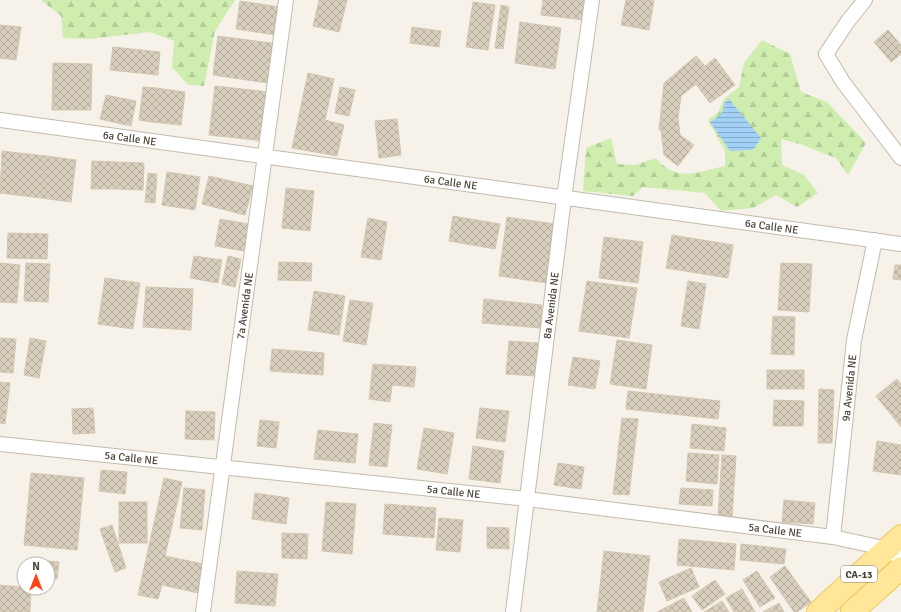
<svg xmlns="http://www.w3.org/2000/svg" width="901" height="612" viewBox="0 0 901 612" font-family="Signika,sans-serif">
	<defs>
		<pattern id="forest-firs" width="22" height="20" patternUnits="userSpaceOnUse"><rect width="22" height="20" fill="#ceedaf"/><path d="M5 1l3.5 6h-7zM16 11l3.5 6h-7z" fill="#b2cc97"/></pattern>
		<pattern id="water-rules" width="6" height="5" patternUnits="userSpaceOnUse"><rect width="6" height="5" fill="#a2d0f6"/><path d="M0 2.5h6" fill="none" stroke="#86aac8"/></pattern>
		<pattern id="building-cross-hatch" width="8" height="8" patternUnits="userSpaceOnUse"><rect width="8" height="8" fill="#d8cfbe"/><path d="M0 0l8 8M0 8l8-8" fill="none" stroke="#b1aa9b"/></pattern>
	</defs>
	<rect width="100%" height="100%" fill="#f6f2e9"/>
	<g fill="url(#forest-firs)">
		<path d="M41 0H235L215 31 204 86 188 85 172 67 174 41 150 32 89 39 63 38 61 16Z"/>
		<path d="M762 40 790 54 801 92 827 102 866 143 848 175 836 158 800 144 781 139 782 165 804 175 818 193 797 207 776 195 753 208 721 211 705 193 643 187 633 196 583 191 586 148 611 138 617 164 635 165 656 158C677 183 697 172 725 166V151L708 120 718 112 724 99 739 87 744 63Z"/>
	</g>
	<path fill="url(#water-rules)" d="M729 99 761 138 753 150 730 151 710 122 722 114 724 103Z"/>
	<g fill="url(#building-cross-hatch)" stroke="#d4c7b0">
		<path d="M319 0H347L339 32 313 26Z"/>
		<path d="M543 0H586L584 20 541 15Z"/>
		<path d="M626 0H654L649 30 621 25Z"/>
		<path d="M240 1 280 7 275 35 236 29Z"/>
		<path d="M473 2 495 5 488 50 466 47Z"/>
		<path d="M501 5 509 7 503 49 495 48Z"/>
		<path d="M520 22 561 28 555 69 515 63Z"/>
		<path d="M0 25 21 27 16 60 0 58Z"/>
		<path d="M412 27 441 31 439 47 410 43Z"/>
		<path d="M888 30 901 45V54L891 62 874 42Z"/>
		<path d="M218 36 279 44 274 84 213 75Z"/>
		<path d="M113 47 160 52 158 75 110 70Z"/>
		<path d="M696 56 705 66 715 58 735 85 710 103 696 84 681 96 678 118 680 135 694 145 678 166 664 155 661 130H659L664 83Z"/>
		<path d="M53 63 92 64 91 110H52Z"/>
		<path d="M308 73 334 79 325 120 344 125 337 156 292 148Z"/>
		<path d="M215 86 269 92 264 141 209 135Z"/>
		<path d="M143 87 156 88 152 122 139 120Z"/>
		<path d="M340 87 355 90 349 116 335 113Z"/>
		<path d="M156 88 185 92 181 125 152 122Z"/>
		<path d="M106 95 136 101 131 126 100 119Z"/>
		<path d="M397 119 401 155 379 158 375 121Z"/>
		<path d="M2 151 46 156 41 198 0 193Z"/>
		<path d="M46 156 76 160 71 202 41 198Z"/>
		<path d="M92 161 117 162 116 189H91Z"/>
		<path d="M117 162 144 163 143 190 116 189Z"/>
		<path d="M167 172 200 177 195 210 162 205Z"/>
		<path d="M148 173 157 174 155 203 145 202Z"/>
		<path d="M209 176 253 186 245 215 202 204Z"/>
		<path d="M286 188 314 191 310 231 282 228Z"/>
		<path d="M453 216 500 224 495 249 449 241Z"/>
		<path d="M507 217 556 224 547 283 499 276Z"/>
		<path d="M368 218 387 222 381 260 361 257Z"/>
		<path d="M220 219 249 224 244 251 215 246Z"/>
		<path d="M8 233 48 234 47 259 7 258Z"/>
		<path d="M672 235 733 245 728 278 666 268Z"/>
		<path d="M604 237 643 242 638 283 599 278Z"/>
		<path d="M194 256 222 260 218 283 190 278Z"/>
		<path d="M228 256 241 259 235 287 222 284Z"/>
		<path d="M279 262 312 263 311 281 278 280Z"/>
		<path d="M0 263 20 265 17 303 0 302Z"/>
		<path d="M26 263 50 264 48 302 24 301Z"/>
		<path d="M781 263 812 264 809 312 778 310Z"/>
		<path d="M895 265H901V280L893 279Z"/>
		<path d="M105 278 140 283 133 329 98 324Z"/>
		<path d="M587 281 637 288 629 338 579 331Z"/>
		<path d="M688 281 706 284 699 329 681 326Z"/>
		<path d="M146 287 193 289 191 330 143 327Z"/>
		<path d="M314 291 345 296 339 335 308 330Z"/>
		<path d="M484 299 542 305 540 328 482 323Z"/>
		<path d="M350 300 373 303 366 345 343 341Z"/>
		<path d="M773 316 795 317 794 355 771 354Z"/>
		<path d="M0 338 16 339 13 373 0 372Z"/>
		<path d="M30 338 46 341 39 378 24 375Z"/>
		<path d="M617 340 652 345 646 389 610 384Z"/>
		<path d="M509 341 538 343 535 376 506 374Z"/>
		<path d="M272 349 324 353 323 375 270 371Z"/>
		<path d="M573 357 600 361 595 389 568 385Z"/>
		<path d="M373 364 416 367 414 387 392 385 390 402 369 399Z"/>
		<rect x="767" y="370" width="37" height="19"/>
		<path d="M897 379 901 384V427L876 396Z"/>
		<path d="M0 382 10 383 5 424 0 423Z"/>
		<path d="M819 389 834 390 832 443H818Z"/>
		<path d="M628 391 720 401 718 419 626 409Z"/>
		<path d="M774 400 804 401 803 426H773Z"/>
		<path d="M93 408 95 433 73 434 72 409Z"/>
		<path d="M480 408 509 411 505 442 476 438Z"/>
		<path d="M186 411 215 412 214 440 185 439Z"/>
		<path d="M622 418 638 419 629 495 613 494Z"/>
		<path d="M260 420 279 422 276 448 257 446Z"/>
		<path d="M374 423 392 425 387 467 369 465Z"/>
		<path d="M692 424 726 428 724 451 690 448Z"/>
		<path d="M424 428 454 433 447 474 417 469Z"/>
		<path d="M318 430 358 434 355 463 314 459Z"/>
		<path d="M877 441 901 445V475L873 471Z"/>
		<path d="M473 446 504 451 500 483 469 479Z"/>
		<path d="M688 453 719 455 717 484 686 481Z"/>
		<path d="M722 455 736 456 732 518 718 517Z"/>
		<path d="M558 463 584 467 581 489 554 485Z"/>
		<path d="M101 470 127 472 125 494 99 491Z"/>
		<path d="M31 473 84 478 77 550 24 545Z"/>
		<path d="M164 478 182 482 165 556 204 564 198 593 162 585 158 599 138 595Z"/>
		<path d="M184 488 205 490 202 530 180 528Z"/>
		<path d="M681 488 713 490 712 506 679 504Z"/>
		<path d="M255 493 289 498 286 524 252 519Z"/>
		<path d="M784 500 815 503 813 524 782 522Z"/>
		<rect x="119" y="502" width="28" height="41"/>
		<path d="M326 502 356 504 352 554 322 551Z"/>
		<path d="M385 504 436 508 434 538 383 534Z"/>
		<path d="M439 518 463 520 460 552 436 550Z"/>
		<path d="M112 525 126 568 115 572 100 529Z"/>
		<path d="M487 527 509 528V549L487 548Z"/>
		<path d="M282 533 308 534 307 559 282 558Z"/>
		<path d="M679 539 736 544 734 570 677 565Z"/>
		<path d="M741 544 786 549 784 564 740 560Z"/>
		<path d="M604 551 650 556 643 612H597Z"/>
		<path d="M28 559 59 562 57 579H48V564H27Z"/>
		<path d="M785 566 811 602 797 612H794L770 577Z"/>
		<path d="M691 568 699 587 667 601 659 582Z"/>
		<path d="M237 571 278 574 275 606 235 603Z"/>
		<path d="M757 571 775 598 760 607 743 580Z"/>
		<path d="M715 580 725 594 702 610 692 596Z"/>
		<path d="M0 585 31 588 30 612H0Z"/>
		<path d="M742 589 755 612H734L726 598Z"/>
		<path d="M684 598 692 612H657Z"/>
		<path d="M722 601 729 612H704Z"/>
		<path d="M779 603 784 612H763Z"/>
	</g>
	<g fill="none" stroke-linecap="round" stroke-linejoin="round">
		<defs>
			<g id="minor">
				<path d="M865 0 848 21 826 54 843 82 901 158"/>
				<path id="s1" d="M0 120 901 244"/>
				<path id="s2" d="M0 444 527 499 833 537 888 549 901 559"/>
				<path id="s3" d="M833 537 854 340 875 240"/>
				<path id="s4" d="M203 612 286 0"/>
				<path id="s5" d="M513 612 564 198 592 0"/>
			</g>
			<g id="primary">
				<path d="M818 612 901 536"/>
				<path d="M852 612 901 568"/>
			</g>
		</defs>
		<use href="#minor" stroke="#c2bbab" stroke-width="16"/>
		<use href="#primary" stroke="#edc860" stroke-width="24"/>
		<use href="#minor" stroke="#fff" stroke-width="14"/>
		<use href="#primary" stroke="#ffe699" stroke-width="22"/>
	</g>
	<g text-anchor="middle" stroke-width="3.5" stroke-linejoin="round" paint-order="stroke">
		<rect fill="#fff" stroke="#807b73" stroke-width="1" x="841" y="566" width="36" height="16" rx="3"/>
		<g font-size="10" font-weight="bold" fill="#4a4337">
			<text x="859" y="578">CA-13</text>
		</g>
		<g font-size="11" fill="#4a4337" stroke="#fff">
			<text dy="4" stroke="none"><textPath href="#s1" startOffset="131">6a Calle NE</textPath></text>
			<text dy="4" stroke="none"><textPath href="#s1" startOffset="455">6a Calle NE</textPath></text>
			<text dy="4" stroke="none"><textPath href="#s1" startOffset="779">6a Calle NE</textPath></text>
			<text dy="4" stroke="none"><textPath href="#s4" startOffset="309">7a Avenida NE</textPath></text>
			<text dy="4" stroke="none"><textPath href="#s5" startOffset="309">8a Avenida NE</textPath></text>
			<text dy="4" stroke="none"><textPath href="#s3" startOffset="150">9a Avenida NE</textPath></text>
			<text dy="4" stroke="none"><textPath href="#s2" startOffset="132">5a Calle NE</textPath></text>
			<text dy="4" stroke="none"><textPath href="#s2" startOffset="456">5a Calle NE</textPath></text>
			<text dy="4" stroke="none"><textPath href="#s2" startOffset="780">5a Calle NE</textPath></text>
		</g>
	</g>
	<g transform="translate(36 576)"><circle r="19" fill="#ffffff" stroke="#b7b4af"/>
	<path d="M0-3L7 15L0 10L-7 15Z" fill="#ff4317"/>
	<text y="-6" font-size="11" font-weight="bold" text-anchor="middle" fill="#4a4337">N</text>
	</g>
</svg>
